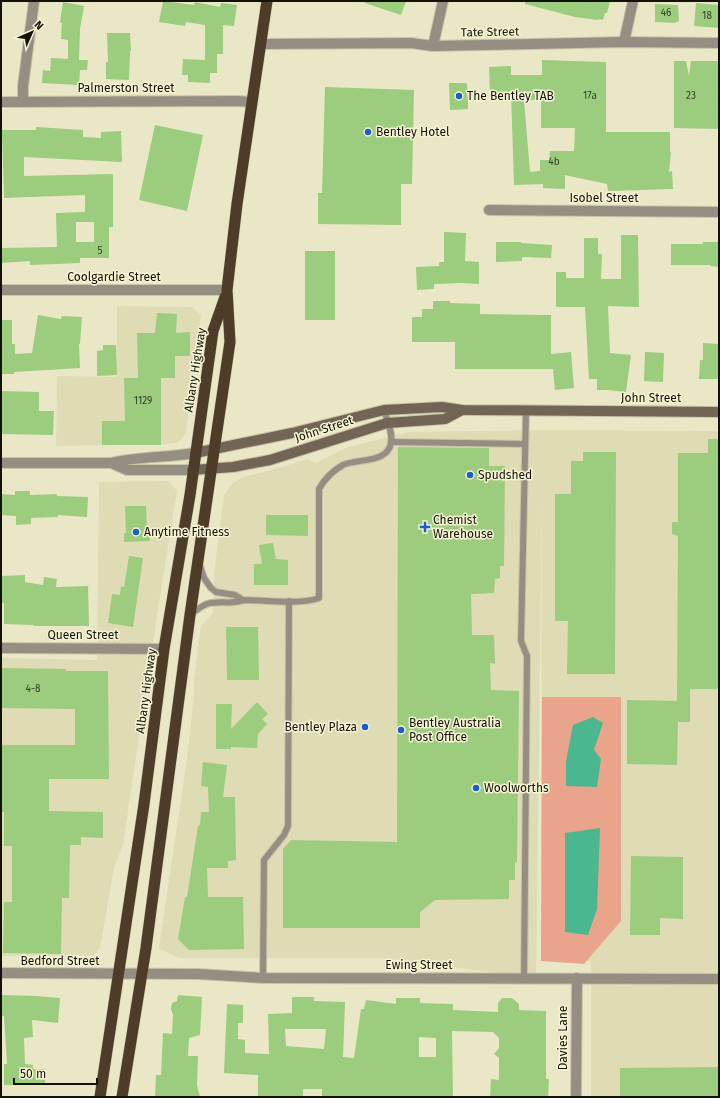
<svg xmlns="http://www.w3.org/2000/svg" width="720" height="1098" viewBox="0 0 720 1098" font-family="'Fira Sans',sans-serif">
	<rect width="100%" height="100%" fill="#eae7c7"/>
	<g fill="#dfdbb4">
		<path d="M117 306 192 307 201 315 186 432 181 440 176 443 168 444 56 446 57 376 117 377Z"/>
		<path d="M543 430 719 431V1097H591V961H541L542 499 536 978 382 958H179L159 948 187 759 194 695V680L201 626 213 613 214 574 224 495 232 484 243 477 282 467 307 459 316 463 345 448 409 432Z"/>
		<path d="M168 481 177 491 157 615 123 845 114 868 100 948 94 955 1 956V658L97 660 99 482Z"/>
	</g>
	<path fill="#eaa48b" d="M542 697H621V921L584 964 541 961Z"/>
	<g fill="#4bb78f">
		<path d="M593 717 603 723 594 750 601 759 597 787 566 786V761L573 725Z"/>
		<path d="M600 828 597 909 588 935 565 932V833Z"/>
	</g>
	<g fill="#9ccc7e" fill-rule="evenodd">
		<path d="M163 1 194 5 195 2 220 7 221 3 237 5 234 26 223 25V54H217V73H210V83L188 82V75H182L183 59 205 60V25L186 22 185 26 159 22Z"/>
		<path d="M365 1H406L401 15 365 3Z"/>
		<path d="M525 1H610L607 13H605L603 20 599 19 598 20 575 17 525 4Z"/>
		<path d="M63 2 84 6 80 29 79 60H88L87 70H80L79 85 42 83 43 70 50 71 51 58 68 59V40L61 39 62 23 60 22Z"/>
		<path d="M696 3 719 5V28L694 26Z"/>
		<path d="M655 4 678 5 679 21 674 23 655 22Z"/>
		<path d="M107 33H130L131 51H130L129 80 106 79V62H108Z"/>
		<path d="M542 60 606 62V132H670V152H671L669 172 672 171 673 189 608 191 607 184 565 175V189L543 188V184L514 185 511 92 490 93 489 67 511 66V75H542ZM524 100H541V128H575L574 151H550L549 160H540V171L530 172Z"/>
		<path d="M674 61H686L689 76 691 61H719V129L674 128Z"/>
		<path d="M449 83H467L468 109 450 110Z"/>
		<path d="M325 87 414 90 412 184H401V225L318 224V193H322Z"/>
		<path d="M155 125 203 135 187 211 139 200Z"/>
		<path d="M36 127 83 130V137L101 138V132L121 131 122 162 24 157V176L113 174V227H109V258H80V263L30 265V261L1 263V248L57 247 56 213 85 212V195L4 198 2 130H36ZM76 222H94V242H76Z"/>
		<path d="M444 232 466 233 465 261 479 262V284L462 283 434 284V289L417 290 416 267 439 266V262H444Z"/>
		<path d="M621 235H638L639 307 608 306 610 353 631 355 626 392 607 390H597V379H589L585 307H556V272H566V278H584V238H598V254H602L601 279H621Z"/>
		<path d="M496 242H521V243L552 245 551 258 522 257V261L496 262Z"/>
		<path d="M703 242H719V267L710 266V265H671V244H703Z"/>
		<rect x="305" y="251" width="30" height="69"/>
		<path d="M433 301H450V303L480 304V314L551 315V354L571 352 574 388 555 390 553 369H455V342H412V317H422V309H433Z"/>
		<path d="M157 313 177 314 176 333 190 332V356H175V378H161V445H102V421H125L124 378H138L137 333H155Z"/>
		<path d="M38 315 61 319 62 316 82 317 80 344H79L80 368 14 372V374H1V320H12V344H15V354L32 353Z"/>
		<path d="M703 343 719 344V379H699L700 360H703Z"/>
		<path d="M103 345H116L117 375 97 376V351L103 350Z"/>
		<path d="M645 352 664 353 663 382 644 381Z"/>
		<path d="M1 391 39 392V411H54L53 435 1 434Z"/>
		<path d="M708 439H719V689H690V722H678L677 765 627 764V700L677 701 678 536 672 534V522H678V453H708Z"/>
		<path d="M398 447 489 448V466H505L504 566H500V578L495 579 494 593 471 594 472 635H494L495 664 490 663 491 690 519 691 517 862H515V880H509V899L435 900 420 912V928H283V849L291 840 397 842Z"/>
		<path d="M583 452H616L615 674H567L568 621H555V494H571V461H583Z"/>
		<path d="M15 491H30V495L57 494V496L88 497 87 517 58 515V517L31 518V524L16 525V516L1 515V494L15 495Z"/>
		<path d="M125 506H146L147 532H150V541L124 542V533H126Z"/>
		<path d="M266 515H308V536L266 535Z"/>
		<path d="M273 543 276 559 288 560V585H254V564H262L259 545Z"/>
		<path d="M129 556 143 558 133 627 108 623 112 594 120 595 121 586 124 587Z"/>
		<path d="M25 575V582L43 585 44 577 57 579 56 587 88 586 89 626H34V625L4 624V603H2L1 576Z"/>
		<path d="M226 627H258L259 680H227Z"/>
		<path d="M1 668 66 669V671H108L109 779H49V811L103 812V838L81 837V845H70L69 898H62L61 954 3 953 4 902H12V846H4V812H1V745H75V709L1 708Z"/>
		<path d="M257 702 268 714 262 719 267 724 258 734 257 748 231 747V749H216V704H232L231 729Z"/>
		<path d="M203 762 227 765 223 797H235L236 860 228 861V868H207L208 897H243L244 949 189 950 178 939 185 897H187L198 826 200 825 201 812H209L208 787 201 786Z"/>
		<path d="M631 856 683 857V919L660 918V935H630Z"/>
		<path d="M1 995 36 996 60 998 58 1023 32 1020 33 1037 24 1038 25 1064 33 1065V1069H45V1085H4V1064H7L4 1016H1Z"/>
		<path d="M178 995 202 997 200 1035 189 1038 188 1056H198L197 1085 200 1097H155L156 1075H161L163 1033 172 1034 173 1015 171 1009 172 1003 177 1001Z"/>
		<path d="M292 997H314V1001L345 1002 343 1057 354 1058 361 1009H364L366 1000 396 1004V998H420V1003L453 1004V1010L498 1012V1003L502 998H512L519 1004V1010L546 1011V1079H549L548 1097H490L491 1079 499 1080V1058L494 1054 499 1048V1038L493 1032 452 1031 453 1097H322V1089H303V1096L258 1097V1075L224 1073 227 1004 243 1005V1023H238V1039L245 1040V1053L269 1054 268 1014 292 1013ZM285 1029H326L324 1049 286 1046ZM419 1037 436 1038V1057H419Z"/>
		<path d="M719 1067V1097H620V1068Z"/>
	</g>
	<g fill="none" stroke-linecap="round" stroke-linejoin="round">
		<defs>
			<g id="service">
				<path d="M391 442 525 444"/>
				<path d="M200 566 204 578 211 588 216 592 235 595 243 600"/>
				<path d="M190 614C196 611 201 606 207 604 219 600 232 605 243 600 264 600 300 605 319 598V489C325 478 332 471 343 465 358 458 387 464 391 443 393 433 387 420 384 410"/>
				<path d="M263 978 264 860 284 835 288 826 289 601"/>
				<path d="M524 979 527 656 521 641 526 411"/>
			</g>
			<g id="minor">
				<path d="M624 42 633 1"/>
				<path d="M433 46 443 1"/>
				<path d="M1 102 237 101 252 102"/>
				<path d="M23 102V86L34 1"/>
				<path d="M489 210 719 212"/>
				<path d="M1 290H227"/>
				<path d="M1 648 164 649"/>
				<path d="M576 1097 577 978"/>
			</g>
			<g id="tertiary">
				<path d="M261 44 411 43 433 46 624 42 719 43"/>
				<path d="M1 463H111C138 456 167 458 195 453"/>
				<path d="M111 463 127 470H192"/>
				<path d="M1 973 198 974 263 978 719 979"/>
			</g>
			<g id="secondary">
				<path d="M195 453 292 433 384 410 442 407 462 410 719 412"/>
				<path d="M192 470 233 467 270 460 387 423 445 419 462 410"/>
			</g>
			<g id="trunk">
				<path d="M100 1097 144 804 164 649 190 495 213 331 225 297"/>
				<path d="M122 1097 146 948 190 615 230 342 227 290 237 204 267 1"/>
			</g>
		</defs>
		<use href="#service" stroke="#c8c5a8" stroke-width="8"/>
		<use href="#minor" stroke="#c8c5a8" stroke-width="12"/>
		<use href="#tertiary" stroke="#c8c5a8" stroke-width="12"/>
		<use href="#secondary" stroke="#c8c5a8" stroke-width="12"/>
		<use href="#trunk" stroke="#c8c5a8" stroke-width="12"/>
		<use href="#service" stroke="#978e83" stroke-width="6"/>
		<use href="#minor" stroke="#978e83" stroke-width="10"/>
		<use href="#tertiary" stroke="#978e83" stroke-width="10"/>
		<use href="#secondary" stroke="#726556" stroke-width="10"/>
		<use href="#trunk" stroke="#4c3c28" stroke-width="11"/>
	</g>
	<g fill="#185fca" stroke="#f7f4d4" stroke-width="1.5">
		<circle cx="459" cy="96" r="4"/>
		<circle cx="368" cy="132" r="4"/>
		<circle cx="470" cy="475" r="4"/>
		<path d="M423 521h4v4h4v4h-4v4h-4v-4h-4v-4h4z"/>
		<circle cx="136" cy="532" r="4"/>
		<circle cx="365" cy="727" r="4"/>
		<circle cx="401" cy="730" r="4"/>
		<circle cx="476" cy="788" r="4"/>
	</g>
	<g text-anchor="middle" stroke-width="3" stroke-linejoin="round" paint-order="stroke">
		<g font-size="10" fill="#354025">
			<text x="666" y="16">46</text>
			<text x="707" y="19">18</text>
			<text x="590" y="99">17a</text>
			<text x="691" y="99">23</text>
			<text x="554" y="165">4b</text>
			<text x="100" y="254">5</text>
			<text x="143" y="404">1129</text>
			<text x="33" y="692">4-8</text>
		</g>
		<g font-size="12" fill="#131207" stroke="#f7f4d4">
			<text transform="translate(490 32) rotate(-1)" y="4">Tate Street</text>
			<text x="126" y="92">Palmerston Street</text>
			<text x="604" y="202">Isobel Street</text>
			<text x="114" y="281">Coolgardie Street</text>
			<text transform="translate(195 370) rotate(-81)" y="4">Albany Highway</text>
			<text x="651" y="402">John Street</text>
			<text transform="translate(324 429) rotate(-18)" y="4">John Street</text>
			<text x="83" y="639">Queen Street</text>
			<text transform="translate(146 691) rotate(-82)" y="4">Albany Highway</text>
			<text x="60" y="965">Bedford Street</text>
			<text x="419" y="969">Ewing Street</text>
			<text transform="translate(563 1038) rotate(-90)" y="4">Davies Lane</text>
		</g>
		<g font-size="12" fill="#131207" stroke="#f7f4d4" text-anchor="start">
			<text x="467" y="100">The Bentley TAB</text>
			<text x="376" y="136">Bentley Hotel</text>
			<text x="478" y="479">Spudshed</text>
			<text x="433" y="524">Chemist<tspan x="433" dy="14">Warehouse</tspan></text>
			<text x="144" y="536">Anytime Fitness</text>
			<text x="409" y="727">Bentley Australia<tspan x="409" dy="14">Post Office</tspan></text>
			<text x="357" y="731" text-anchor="end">Bentley Plaza</text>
			<text x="484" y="792">Woolworths</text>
		</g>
	</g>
	<rect width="720" height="1098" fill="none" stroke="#131207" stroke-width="4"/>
	<g transform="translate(32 32) rotate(45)" stroke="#f7f4d4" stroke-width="3" paint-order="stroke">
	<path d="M0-3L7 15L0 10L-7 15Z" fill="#131207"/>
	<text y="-6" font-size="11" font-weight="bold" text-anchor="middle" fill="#131207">N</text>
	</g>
	<path d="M14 1078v6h83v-6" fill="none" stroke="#131207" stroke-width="2"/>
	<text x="20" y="1078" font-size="12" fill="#131207" stroke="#f7f4d4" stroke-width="3" paint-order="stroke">50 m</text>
</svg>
